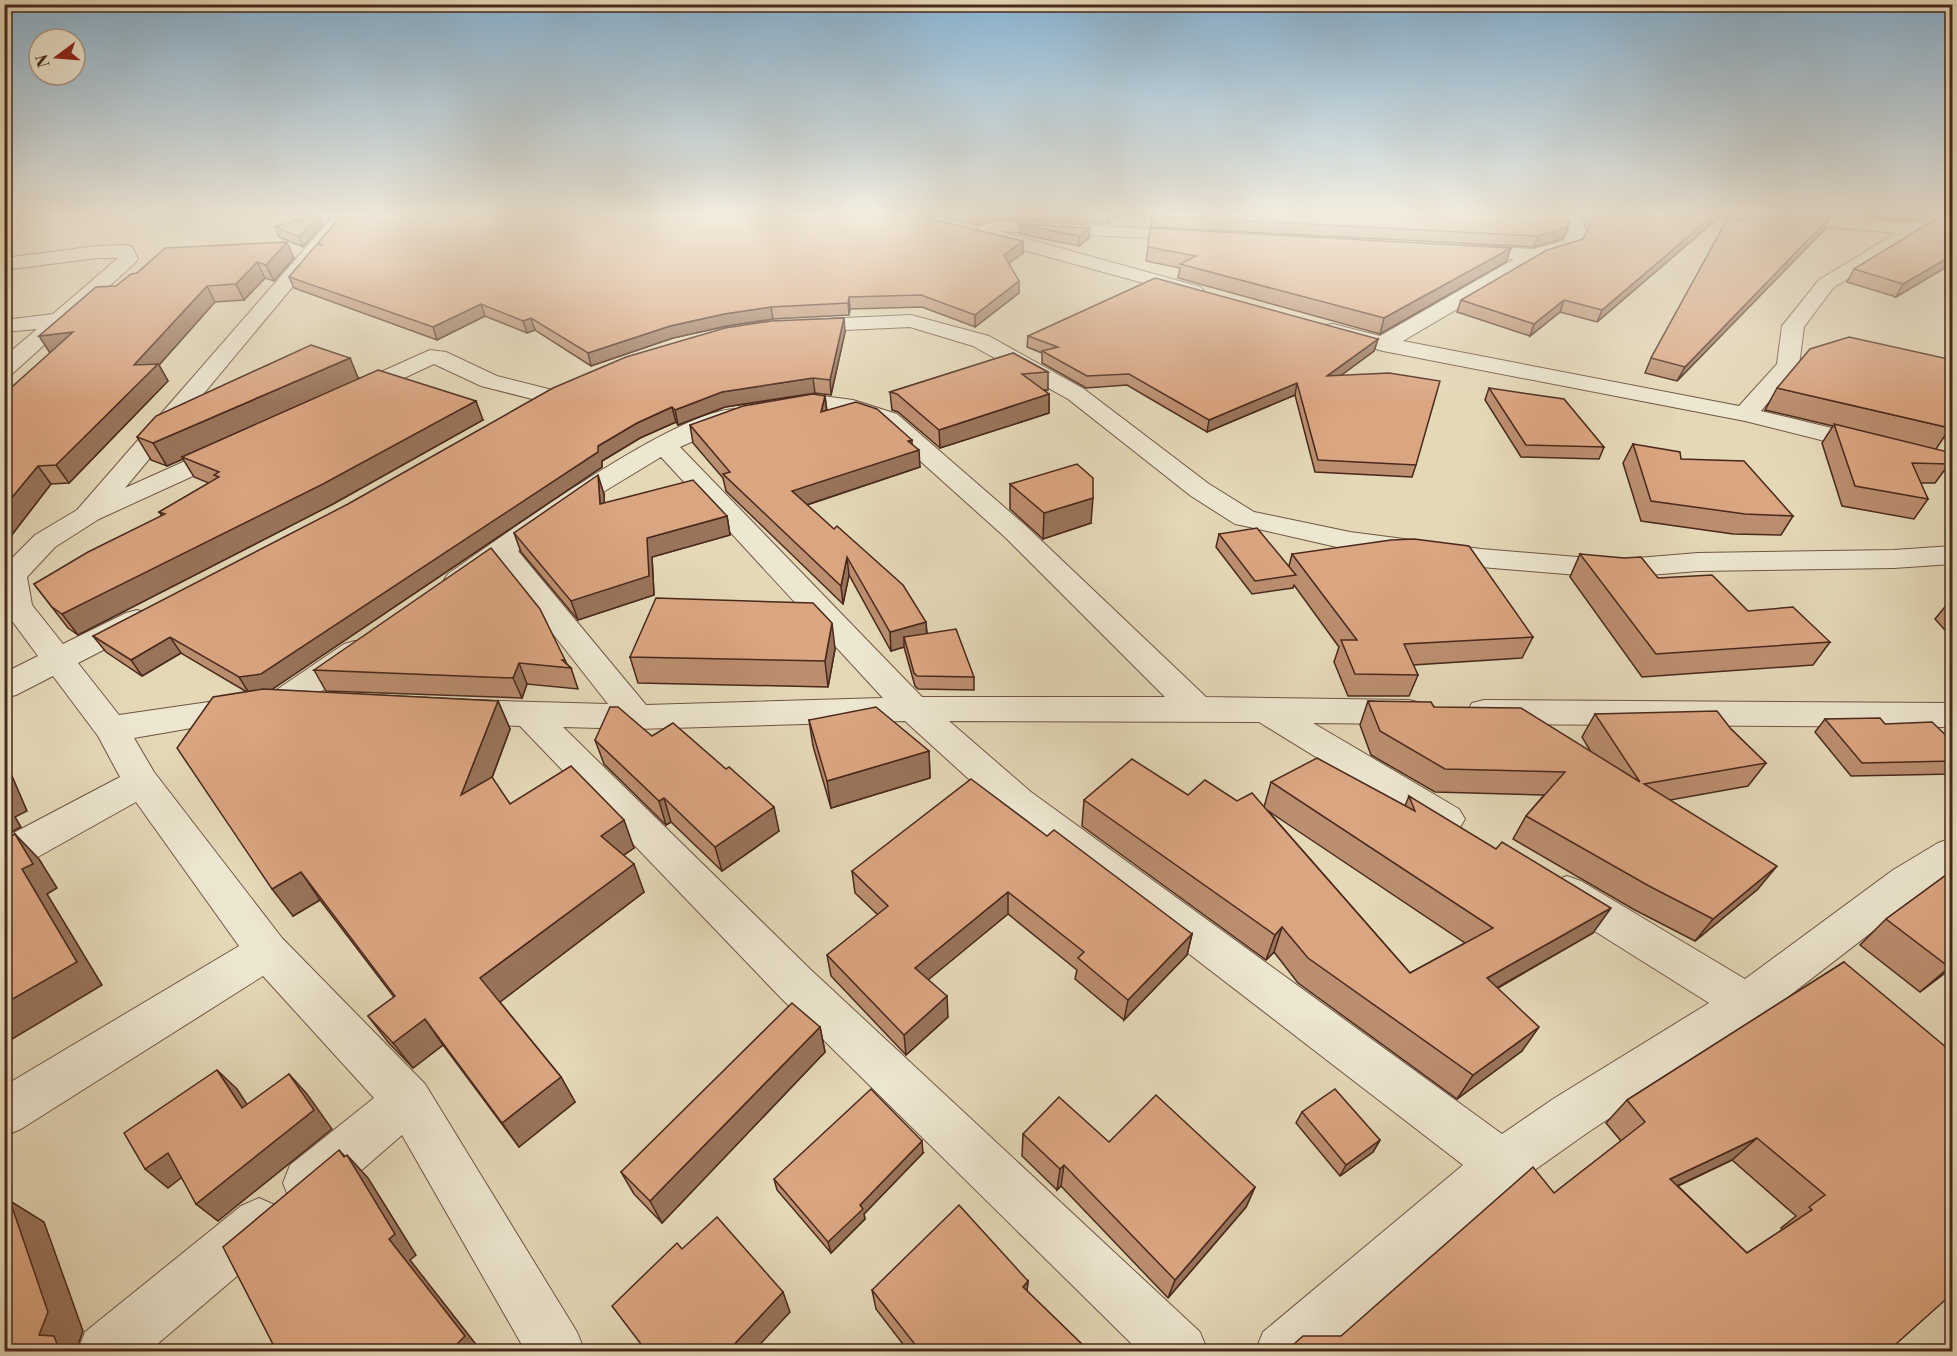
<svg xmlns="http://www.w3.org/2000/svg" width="1957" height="1356" viewBox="0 0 1957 1356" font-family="'Libre Bodoni',serif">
	<rect width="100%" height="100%" fill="#e4d8b7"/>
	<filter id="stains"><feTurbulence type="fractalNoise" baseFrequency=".00333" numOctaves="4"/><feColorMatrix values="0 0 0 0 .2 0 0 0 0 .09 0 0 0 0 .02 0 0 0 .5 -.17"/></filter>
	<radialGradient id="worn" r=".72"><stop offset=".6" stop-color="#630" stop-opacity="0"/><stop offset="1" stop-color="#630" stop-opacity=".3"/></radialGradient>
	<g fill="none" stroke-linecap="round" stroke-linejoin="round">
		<defs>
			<g id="street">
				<path d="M336 213H354L125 488 221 445 230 442 239 445 243 450 239 455 99 519 55 547 27 577 32 605 63 644 126 613 137 610 148 613 153 620 148 627 78 663 119 715 243 697 255 701 260 709 255 717 134 738 154 772 282 938 425 1084 577 1332 585 1352H526L402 1135 326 1201 308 1208 290 1201 283 1183 290 1165 374 1098 263 976 21 1129 4 1136V1086L239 946 136 802 18 868 4 873V838L120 777 98 736 53 676 16 695 4 698V673L38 656 4 610V566L35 535 77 510Z"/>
				<path d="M1559 213H1577L1587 232 1577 249 1542 259 1403 341 1739 406 1777 364 1782 326 1819 280 1896 233 1818 226 1777 227 1774 223 1777 219 1818 216 1913 223 1936 213H1952V218L1921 233 1833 288 1804 327 1799 365 1761 411 1952 457V473L1745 421 1383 351 1325 335 1322 330 1325 325 1333 324 1380 336 1514 259 1463 257 1456 255 1454 251 1456 247 1463 245 1534 249 1563 241 1569 232Z"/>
				<path d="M997 221 1199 231 1202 235 1199 239 1193 240 999 231 1201 287 1204 291 1201 295H1187L987 240 976 230 979 226Z"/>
				<path d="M125 245 132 247 138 259 135 263 12 374 4 376V357L37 329 4 332V320L53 314 118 258H97L4 270V258L97 246Z"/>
				<path d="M911 315 989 336 1084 389 1209 484 1254 512 1350 532 1481 549 1613 560 1698 553 1894 550 1952 546V564L1894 568 1698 571 1613 578 1481 567 1350 550 1245 526 1235 524 1191 496 1068 399 973 346 910 327 801 332 793 331 790 326 793 321 801 320Z"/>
				<path d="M430 350 446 352 497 376 556 391 560 396 556 401 548 403 481 386 434 364 361 398 353 400 345 398 341 393 345 388Z"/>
				<path d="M815 395 853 400 897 414 1026 526 1206 697 1409 700 1421 703 1426 712 1421 721 1409 724 1313 723 1459 809 1465 819 1459 829 1446 834 1433 829 1259 722 949 721 1031 792 1502 1134 1553 1099 1709 1003 1553 905 1547 893 1553 881 1567 876 1581 881 1745 979 1893 870 1938 843 1952 838V873L1921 894 1762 1017 1587 1133 1519 1181 1326 1352H1255L1263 1332 1463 1165 1005 812 905 721 637 729 563 727 810 969 1200 1332 1208 1352H1140L780 997 520 726 459 724 447 721 442 712 447 703 459 700 608 704 499 565C483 577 469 592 448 586L444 580 448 574C495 541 692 398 741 410L744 415 741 420 680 447 922 697H1165L1006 538 879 424 849 414 815 409 783 413 775 411 771 406 775 401ZM661 457 883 698 646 705 518 551 600 494Z"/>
				<path d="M355 641 366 644 371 652 366 660 293 711 281 715 269 711 264 703 269 695 344 644Z"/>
				<path d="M1484 700 1952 703V727L1484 724 1472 721 1467 712 1472 703Z"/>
				<path d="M259 1198 277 1206 285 1224 277 1242 148 1352H77L85 1332 241 1206Z"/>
			</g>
		</defs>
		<use href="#street" stroke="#705543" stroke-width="2"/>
		<use href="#street" fill="#ede6d0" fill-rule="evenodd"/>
	</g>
	<g fill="#bb8e6f" stroke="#4a291c" stroke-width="1.5" fill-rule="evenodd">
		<path d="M344 213H1122L1107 224 997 219 978 225 925 214 918 216 1023 253 1008 263 1019 293 975 327 922 307 850 309 849 315 773 319 727 326 673 338 591 366 535 330 527 333 485 316 437 340 294 288 289 277 319 245 318 243Z"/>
		<path d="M1153 213 1570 221 1566 232 1562 239 1534 247 1151 227Z"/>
		<path d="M1578 213H1724L1597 322 1560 312 1530 336 1457 312 1461 300 1583 239 1588 230Z"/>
		<path d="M1731 213H1840L1838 215 1818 214 1732 219 1825 229 1677 381 1645 373 1651 358Z"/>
		<path d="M1878 213H1931L1913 221 1875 218Z"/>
		<path d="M1953 213V263L1896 297 1847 282 1854 269Z"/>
		<path d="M318 215 323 225 303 247 279 237 275 227Z"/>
		<path d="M1020 224 1089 238 1079 246 1020 234Z"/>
		<path d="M1148 247 1511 248 1506 262 1380 334 1178 278 1180 268 1146 261Z"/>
		<path d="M294 258 274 281 265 278 244 300 215 302 159 365 168 381 69 483 51 484 4 545 50 353 116 286 137 273Z"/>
		<path d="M845 332 831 395 815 393 725 407 678 425 676 422 640 438 602 461V467L271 690 498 701 510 729 492 778 510 804 634 848 624 855 644 892 500 1002 561 1077 575 1102 519 1147 443 1045 413 1068 388 1042 368 1016 394 997 320 900 293 916 247 692 181 653 142 676 106 652 93 636Z"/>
		<path d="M1028 336 1378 339 1374 351 1341 375 1416 465 1412 477 1315 472 1295 395 1207 432 1127 385 1086 388 1042 363V353L1027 347Z"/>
		<path d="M1013 353 1048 372V390H1044L1049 394V413L940 448 898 412 892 410 890 392Z"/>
		<path d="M359 378 483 420 333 504 78 635 68 628 34 584 162 516 159 512 209 483 194 477 183 459 167 466 151 460 137 437Z"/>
		<path d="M1489 388 1604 447 1599 459 1521 457 1485 400Z"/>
		<path d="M1777 388 1950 428 1936 449 1949 464 1935 483H1920L1928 499 1914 519 1842 506 1822 443 1833 426 1765 410Z"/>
		<path d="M825 396 827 411 912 444 920 467 807 505 926 622 927 633 974 677V690L918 689 915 686 904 647 891 651 849 575 843 604 726 491 723 478 693 443 690 425Z"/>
		<path d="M1633 444 1681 459 1793 516 1781 535 1733 534 1641 521 1623 463Z"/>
		<path d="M1010 484 1091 523 1043 539 1010 509Z"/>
		<path d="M604 494V503L727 516 730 535 652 557 654 595 578 620 521 552 514 533Z"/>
		<path d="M1219 534 1289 566 1292 554 1533 637 1522 658 1413 665 1418 675 1409 696H1348L1334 662 1339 647 1294 585 1293 588 1252 594 1216 547Z"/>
		<path d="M1580 554 1658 578 1748 611 1830 642 1813 665 1642 677 1570 577Z"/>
		<path d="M1953 597V639L1935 619Z"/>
		<path d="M835 649 828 687 638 683 630 657Z"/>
		<path d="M565 660 567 664 571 668 578 689 527 684 522 698 326 691 314 670Z"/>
		<path d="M1368 701 1434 707 1591 752 1582 737 1595 714 1731 729 1766 763 1748 786 1670 800 1758 889 1695 941 1633 909 1513 839 1526 816 1544 795 1435 792 1371 755 1360 725Z"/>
		<path d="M1825 719 1885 724 1953 742V774L1851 776 1815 732Z"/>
		<path d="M809 720 929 751 930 778 831 808 813 746Z"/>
		<path d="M652 736 779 831 722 871 671 822 666 825 604 764 595 740Z"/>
		<path d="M1271 782 1405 806 1409 796 1593 933 1498 988 1522 1051 1457 1099 1298 983 1274 952 1266 960 1082 826 1084 800 1188 795 1237 801 1264 807ZM1267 810 1295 829 1465 943 1410 973Z"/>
		<path d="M1047 836 1192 934 1187 955 1124 1020 1075 979 1077 970 1008 914 928 979 948 1017 906 1055 831 976 827 955 878 915 855 893 852 871Z"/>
		<path d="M1953 870V967L1920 992 1860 945 1886 919Z"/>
		<path d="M1844 962 1953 1293 1341 1336 1554 1193 1621 1141 1606 1123 1627 1100ZM1732 1160 1796 1216 1781 1228 1782 1230 1747 1253 1678 1186Z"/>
		<path d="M820 1027 825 1052 662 1223 634 1194 621 1172Z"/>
		<path d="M1302 1112 1380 1140 1373 1152 1340 1176 1296 1123Z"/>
		<path d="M1023 1134 1255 1187 1246 1207 1168 1298 1061 1186 1057 1190 1022 1156Z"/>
		<path d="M923 1153 864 1214 865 1219 831 1253 777 1190 774 1179Z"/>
		<path d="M1028 1281 1027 1291 1090 1352H909L876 1309 872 1290Z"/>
	</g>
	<g fill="#99745a" stroke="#4a291c" stroke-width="1.5">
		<path d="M913 213H925V214L917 216Z"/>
		<path d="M981 213H997V219L978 225V214Z"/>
		<path d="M1109 213H1122L1107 224 1108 214Z"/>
		<path d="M1716 213H1724L1597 322 1602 310Z"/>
		<path d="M1917 213H1931L1913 221Z"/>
		<path d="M318 215 323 225 303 247 299 237Z"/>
		<path d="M1831 216 1825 229 1677 381 1685 367Z"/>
		<path d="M1570 221 1566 232 1562 239 1534 247 1538 236Z"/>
		<path d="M1090 228 1089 238 1079 246V236Z"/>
		<path d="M1023 241V253L1004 267V255Z"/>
		<path d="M287 242 294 258 274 281 266 265Z"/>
		<path d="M1511 248 1506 262 1380 334 1384 318Z"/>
		<path d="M1953 255V263L1896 297 1903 284Z"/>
		<path d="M257 262 265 278 244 300 236 284Z"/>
		<path d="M1019 281V293L975 327V315Z"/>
		<path d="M207 286 215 302 159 365 168 381 69 483 56 465 134 365Z"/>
		<path d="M849 297 850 309 849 315 848 303Z"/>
		<path d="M1564 300 1560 312 1530 336 1534 324Z"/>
		<path d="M481 304 485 316 437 340 433 327Z"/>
		<path d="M771 307 773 319 727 326 673 338 591 366 588 353 670 326 724 314Z"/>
		<path d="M531 318 535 330 527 333 523 321Z"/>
		<path d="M844 318 845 332 831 395 830 380Z"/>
		<path d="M73 332 50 353 39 336Z"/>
		<path d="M1378 339 1374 351 1324 388 1327 376Z"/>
		<path d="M350 358 359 380 182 457 183 459 167 466 153 443Z"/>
		<path d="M813 378 815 393 725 407 678 425 675 410 722 392Z"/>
		<path d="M1297 383 1295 395 1207 432 1209 420Z"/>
		<path d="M1049 394V413L940 448 939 430Z"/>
		<path d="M825 396 827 413 821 412Z"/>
		<path d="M476 401 483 420 333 504 78 635 62 614Z"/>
		<path d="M672 407 676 422 640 438 602 461V467L271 690 249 693 239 677 598 446 637 423Z"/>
		<path d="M912 440V452L919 450 920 467 794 509 792 491Z"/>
		<path d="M38 466 51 484 4 545V507Z"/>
		<path d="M598 475 604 494 605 523 600 504Z"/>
		<path d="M1093 498 1091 523 1043 539 1044 513Z"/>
		<path d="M727 516 730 535 652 557 654 595 578 620 571 601 647 538Z"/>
		<path d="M847 557 849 575 843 604 841 586Z"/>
		<path d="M926 622 927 640 904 637V647L891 651 890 632Z"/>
		<path d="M832 623 835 649 828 687 825 661Z"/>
		<path d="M170 637 181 653 142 676 131 660Z"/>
		<path d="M519 663 527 684 522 698 513 678Z"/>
		<path d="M498 701 510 729 475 823 461 795Z"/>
		<path d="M929 751 930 778 831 808 827 781Z"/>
		<path d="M4 768 12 776 27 811 15 817 21 827 4 836Z"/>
		<path d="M664 798 671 822 666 825 659 801Z"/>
		<path d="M774 807 779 831 722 871 715 847Z"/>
		<path d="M624 820 634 848 612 863 601 836Z"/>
		<path d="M15 834 39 859 57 888 47 894 102 985 4 1044V1004L22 869Z"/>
		<path d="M634 864 644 892 496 1005 480 978Z"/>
		<path d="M1777 866 1758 889 1695 941 1713 919Z"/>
		<path d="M301 872 320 900 293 916 272 889Z"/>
		<path d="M1008 892V914L917 989 915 968Z"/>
		<path d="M1611 908 1593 933 1472 1002 1487 978Z"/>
		<path d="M1282 927 1274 952 1266 960 1275 935Z"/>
		<path d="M1192 934 1187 955 1124 1020 1128 1000Z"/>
		<path d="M1953 964V967L1920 992Z"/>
		<path d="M947 996 948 1017 906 1055 904 1035Z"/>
		<path d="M425 1019 443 1045 413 1068 393 1043Z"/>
		<path d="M820 1027 825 1052 662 1223 650 1201Z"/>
		<path d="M1539 1027 1522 1051 1457 1099 1473 1075Z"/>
		<path d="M217 1070 237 1089 262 1127 242 1108Z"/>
		<path d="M289 1074 307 1094 332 1129 218 1221 196 1204Z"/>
		<path d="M561 1077 575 1102 519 1147 502 1123Z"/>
		<path d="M1757 1138 1732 1160 1647 1200 1670 1179Z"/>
		<path d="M1380 1140 1373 1152 1340 1176 1346 1165Z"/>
		<path d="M922 1141 923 1153 864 1214 865 1219 831 1253 828 1242 860 1205Z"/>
		<path d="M339 1150 352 1164 347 1155 368 1178 416 1255 410 1260 482 1352H454L452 1349Z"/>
		<path d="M168 1153 190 1171 168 1188 145 1169Z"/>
		<path d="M1064 1165 1061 1186 1057 1190 1060 1169Z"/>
		<path d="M1255 1187 1246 1207 1168 1298 1175 1280Z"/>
		<path d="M10 1201 44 1222 83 1331 77 1348 84 1352H60L39 1335Z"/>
		<path d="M1028 1281 1026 1301 1023 1287Z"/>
		<path d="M783 1292 790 1312 753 1352H727Z"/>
	</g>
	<g fill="#daa581" stroke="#4a291c" stroke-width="1.5" fill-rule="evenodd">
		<path d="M344 213H915L918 216 1023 241 1004 255 1019 281 975 315 921 295 849 297 848 303 771 307 724 314 670 326 588 353 531 318 523 321 481 304 433 327 289 277 316 245H323L318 243Z"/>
		<path d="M1153 213H1567L1570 221 1566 228 1538 236 1152 216Z"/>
		<path d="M1589 213H1716L1602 310 1564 300 1534 324 1461 300 1547 250 1583 239 1593 220Z"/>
		<path d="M1949 213H1953V255L1903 284 1854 269 1929 223Z"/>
		<path d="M318 215 299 237 275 227Z"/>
		<path d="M1729 216 1733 220 1739 221 1831 216 1685 367 1651 358Z"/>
		<path d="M1020 224 1090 228 1079 236Z"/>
		<path d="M1150 228 1511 248 1384 318 1180 264 1196 256 1148 247Z"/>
		<path d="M287 242 266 265 257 262 236 284 207 286 134 365 158 364 56 465 38 466 4 507V394L73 332 39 336 96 287 116 286 131 274 137 273 165 248Z"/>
		<path d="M1155 278 1378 339 1327 376 1389 373 1440 381 1416 465 1318 460 1297 383 1209 420 1129 374 1087 376 1042 351 1058 347 1028 336Z"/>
		<path d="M844 318 830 380 813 378 722 392 675 410 672 407 637 423 598 446V452L261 674 239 677 170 637 131 660 93 636 348 504 553 388 626 357 725 328 771 321Z"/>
		<path d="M1849 337 1953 360 1950 428 1777 388 1810 349Z"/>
		<path d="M311 345 350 358 153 443 137 437 156 416Z"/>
		<path d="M1013 353 1048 372 1022 374 1049 394 939 430 897 394 890 392Z"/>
		<path d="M378 370 476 401 323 484 62 614 52 607 34 584 88 552 165 514 159 512 219 477 214 475 219 472 182 457Z"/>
		<path d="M1489 388 1564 399 1604 447 1526 445Z"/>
		<path d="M813 394 825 396 821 412 856 402 877 409 912 440 908 441 919 450 792 491 834 529 837 526 903 585 926 622 890 632 847 557 841 586 723 474 730 472 690 425 743 406Z"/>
		<path d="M1834 424 1948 452 1949 464 1912 463 1928 499 1855 486Z"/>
		<path d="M1633 444 1680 452 1681 459 1744 461 1793 516 1745 514 1651 501Z"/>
		<path d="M1077 464 1093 478V498L1044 513 1010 484Z"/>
		<path d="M598 475 600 504 693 480 727 516 647 538 649 576 571 601 514 533Z"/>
		<path d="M1257 528 1296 575 1255 581 1219 534Z"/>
		<path d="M1414 539 1469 546 1533 637 1404 644 1418 675 1355 674 1341 640H1357L1292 554 1391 540Z"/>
		<path d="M491 548 540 609 565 660H562L571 668 519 663 513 678 314 670Z"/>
		<path d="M1580 554 1624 558 1641 557 1658 578 1712 575 1748 611 1793 607 1830 642 1656 654Z"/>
		<path d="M656 598 813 603 832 623 825 661 630 657Z"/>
		<path d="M956 629 974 677 917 676 914 673 904 637Z"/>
		<path d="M263 689 498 701 461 795 492 777 510 804 571 766 624 820 601 836 634 864 480 978 561 1077 502 1123 425 1019 393 1043 368 1016 395 996 301 872 272 889 177 748 213 697Z"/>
		<path d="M1368 701 1431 702 1434 707 1521 708 1640 782 1595 714 1717 711 1731 729 1766 763 1644 784 1777 866 1713 919 1649 886 1526 816 1565 772 1445 769 1380 731Z"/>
		<path d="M610 707H618L652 736 673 723 726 769 729 767 774 807 715 847 664 798 659 801 595 740Z"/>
		<path d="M876 707 929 751 827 781 809 720Z"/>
		<path d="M1880 718 1885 724 1932 722 1953 742V761L1862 763 1825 719Z"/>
		<path d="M1317 758 1415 811 1409 796 1496 849 1502 842 1611 908 1487 978 1539 1027 1473 1075 1308 958 1282 927 1275 935 1084 800 1132 759 1188 795 1205 780 1237 801 1252 793 1410 973 1493 928 1271 782Z"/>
		<path d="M971 779 1047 836 1054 830 1192 934 1128 1000 1078 958 1084 952 1008 892 915 968 947 996 904 1035 827 955 888 906 852 871Z"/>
		<path d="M15 834 33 864 22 869 77 962 4 1004V840Z"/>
		<path d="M1953 870V964L1949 967 1886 919Z"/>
		<path d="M1844 962 1953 1053V1293L1887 1352H1285L1303 1336H1341L1533 1167 1554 1193 1645 1122 1627 1100ZM1757 1138 1825 1195 1809 1207 1812 1210 1747 1253 1670 1179Z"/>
		<path d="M792 1003 820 1027 650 1201 621 1172Z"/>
		<path d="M217 1070 242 1108 289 1074 314 1110 196 1204 168 1153 145 1169 124 1133Z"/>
		<path d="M871 1089 922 1141 860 1205 863 1209 828 1242 774 1179Z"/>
		<path d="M1335 1089 1380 1140 1346 1165 1302 1112Z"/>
		<path d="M1156 1095 1255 1187 1175 1280 1064 1165 1060 1169 1023 1134 1059 1097 1109 1142Z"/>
		<path d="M339 1150 344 1157 347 1155 395 1234 389 1239 465 1336 452 1349 454 1352H277L223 1247Z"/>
		<path d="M10 1201 48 1312 39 1335 54 1336 60 1352H4V1204Z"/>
		<path d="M959 1205 1028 1281 1023 1287 1090 1352H921L872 1290Z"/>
		<path d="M717 1217 783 1292 727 1352H647L612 1306 677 1243 682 1249Z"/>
	</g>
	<linearGradient id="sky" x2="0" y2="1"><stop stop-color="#89b5d5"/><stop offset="0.53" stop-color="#f3eddf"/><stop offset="1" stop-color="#f3eddf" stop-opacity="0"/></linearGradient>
	<rect width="1957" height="403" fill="url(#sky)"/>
	<rect width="1957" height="1356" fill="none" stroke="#e4d8b7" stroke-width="24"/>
	<rect x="6" y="6" width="1945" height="1344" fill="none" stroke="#4a291c" stroke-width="3"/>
	<rect x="12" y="12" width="1933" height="1332" fill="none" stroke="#4a291c" stroke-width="1.5"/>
	<g transform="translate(57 57) rotate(254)"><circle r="28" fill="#ede6d0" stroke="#ac9a88" stroke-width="1.5"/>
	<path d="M0-4.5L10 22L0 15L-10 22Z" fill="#8f2418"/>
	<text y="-9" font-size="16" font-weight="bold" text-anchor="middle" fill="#4a291c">N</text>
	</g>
	<rect width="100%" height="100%" filter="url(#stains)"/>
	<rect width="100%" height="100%" fill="url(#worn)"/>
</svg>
